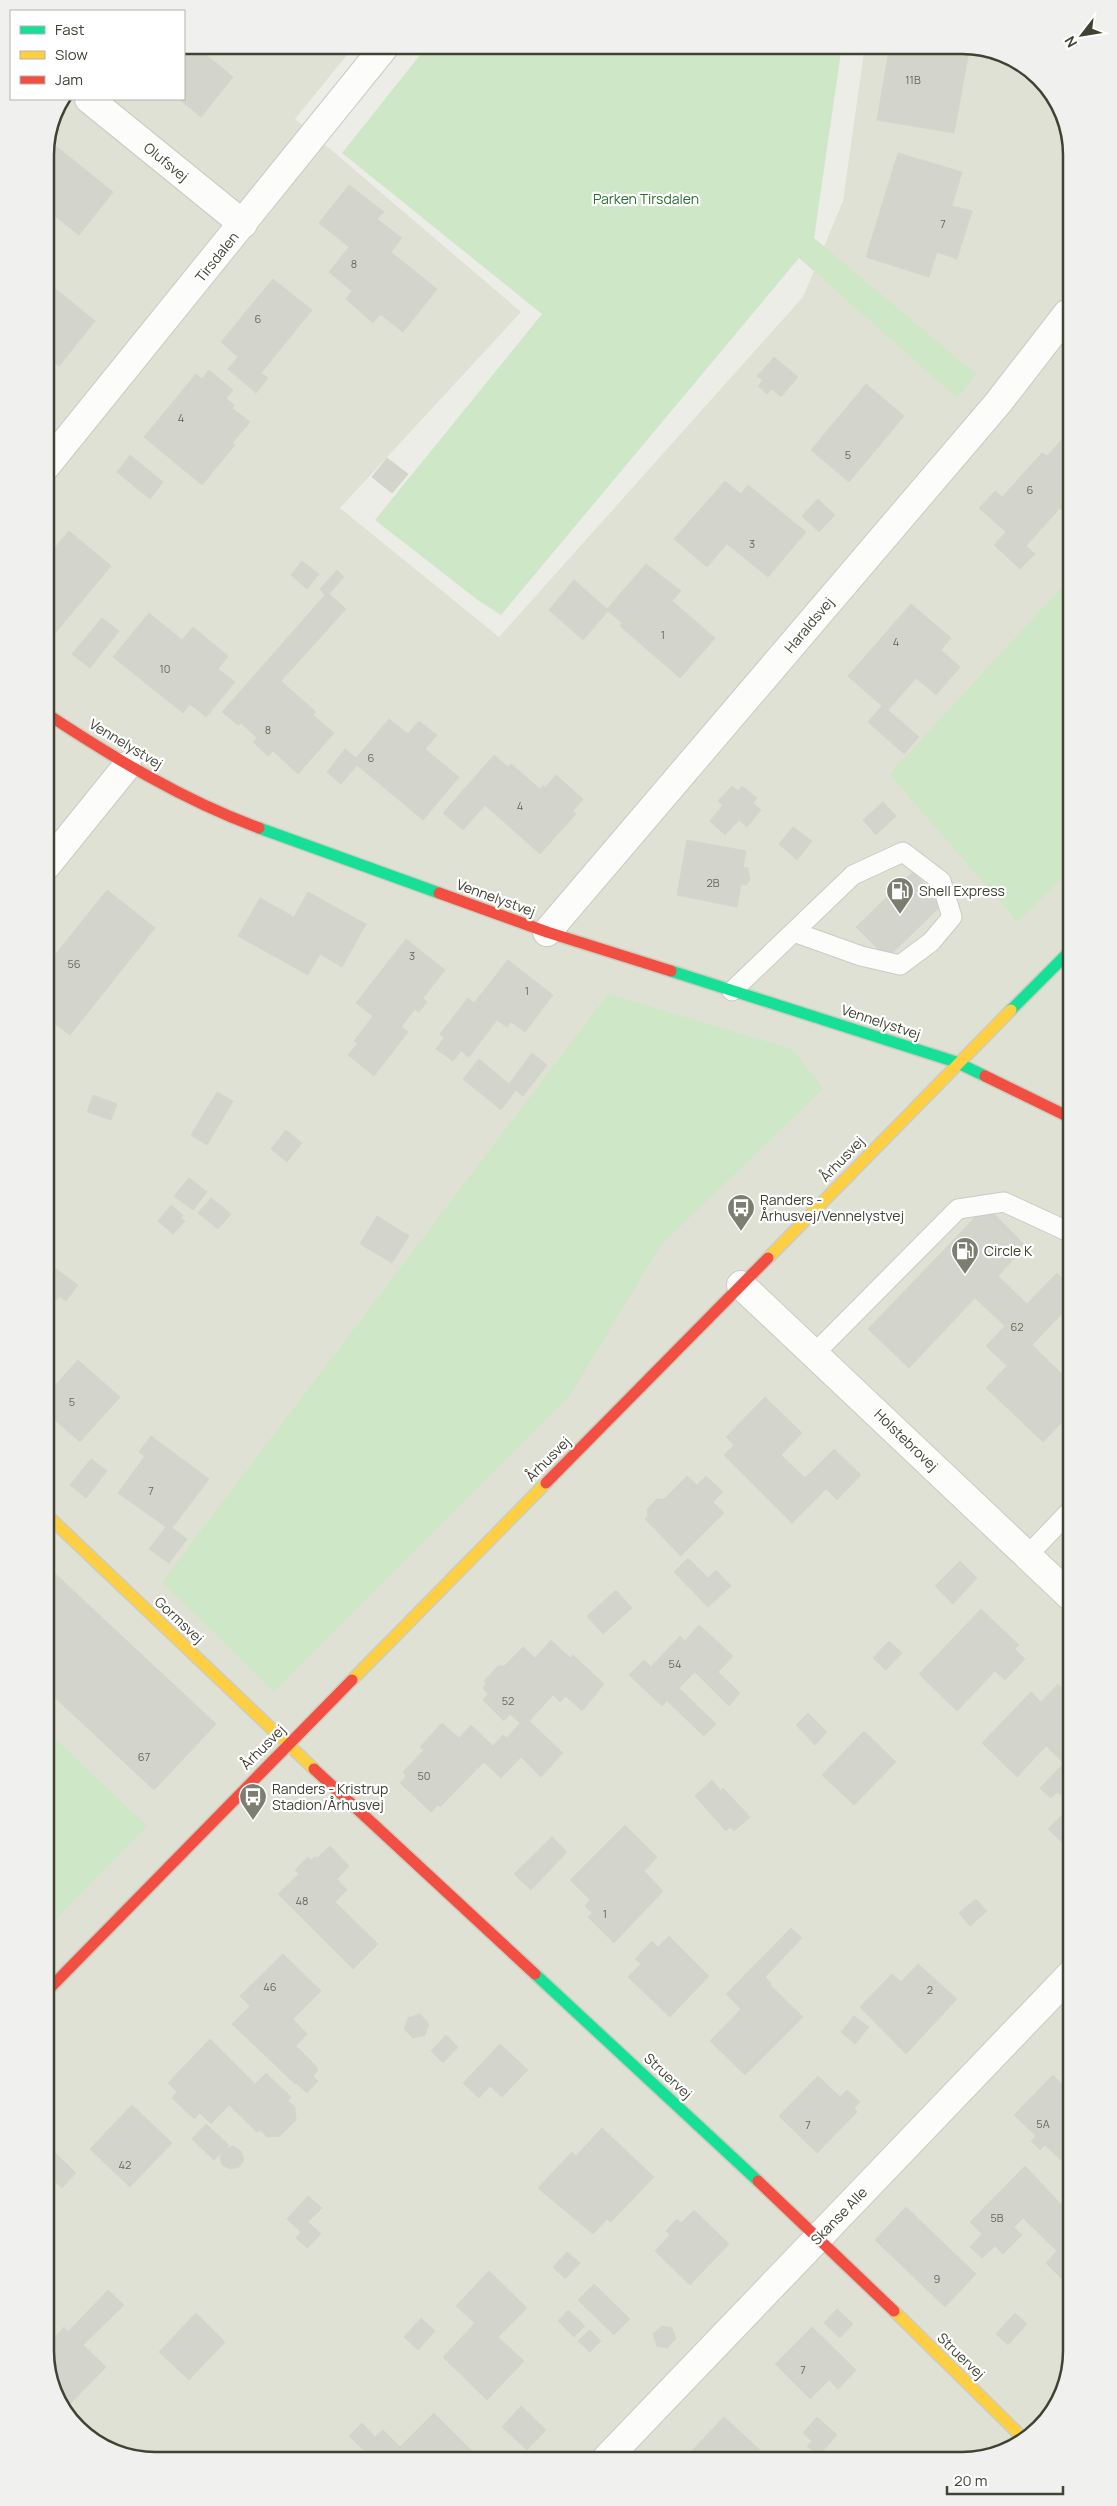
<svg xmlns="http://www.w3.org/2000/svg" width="1117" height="2506" viewBox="0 0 1117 2506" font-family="Manrope,sans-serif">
	<rect width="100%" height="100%" fill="#ecede6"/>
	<path fill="#dfe1d4" d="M184 45H355L295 119 521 312 340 508 499 637 803 297 843 201 865 45H970L1029 67 1066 119 1072 2352 1053 2412 998 2455 147 2461 88 2439 51 2387 45 148 53 112 63 99H184Z"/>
	<g fill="#cee7c7">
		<path d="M428 45H842L814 238 976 374 957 398 799 258 501 615 479 601 375 520 542 314 342 153Z"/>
		<path d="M1067 582 1068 872 1018 922 889 774Z"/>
		<path d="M608 994 792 1049 823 1089 661 1245 570 1395 274 1691 162 1582Z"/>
		<path d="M49 1733 147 1826 50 1925V1924Z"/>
	</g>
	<g fill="#d3d4cc" stroke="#d4d5cc">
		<path d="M184 45H194L233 77 201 117 179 99H184Z"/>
		<path d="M890 45H970L954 133 877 120Z"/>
		<path d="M47 139 113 192 79 235 45 208V148Z"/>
		<path d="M898 153 962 172 952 206 972 211 957 259 937 252 929 277 866 257Z"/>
		<path d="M349 185 384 212 377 219 402 238 391 252 437 289 403 332 380 314 373 323 346 299 352 291 329 272 349 247 319 223Z"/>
		<path d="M273 279 312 310 261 373 268 378 256 393 228 369 238 357 221 342Z"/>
		<path d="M46 281 95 321 59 366 46 355Z"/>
		<path d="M774 357 798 377 781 397 772 389 767 394 758 386 763 380 757 376Z"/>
		<path d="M209 370 233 390 226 398 234 405 232 408 250 422 232 443 235 445 202 485 144 437 196 374 202 379Z"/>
		<path d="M866 384 904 416 849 482 811 450Z"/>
		<path d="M1067 434V514L1060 508 1026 546 1035 554 1020 569 994 545 1006 532 979 508 995 491 1002 497 1042 453 1047 456Z"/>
		<path d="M130 455 163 482 150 499 117 472Z"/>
		<path d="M387 458 408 474 392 493 372 477Z"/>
		<path d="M725 481 741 494 748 485 806 532 768 577 727 544 707 567 674 539Z"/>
		<path d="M818 499 835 515 819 532 802 516Z"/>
		<path d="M69 531 111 566 51 638 46 635V558Z"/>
		<path d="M302 561 319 574 307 589 291 575Z"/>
		<path d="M646 564 681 591 672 601 715 638 680 678 620 626 622 623 608 611 583 640 549 610 574 580 607 609Z"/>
		<path d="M337 570 344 577 329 594 346 609 281 681 316 712 313 715 334 733 298 774 273 751 268 756 253 742 257 738 241 723 238 725 222 712 325 595 320 589Z"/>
		<path d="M911 604 951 638 941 650 960 667 936 695 916 678 888 710 919 737 904 754 868 722 882 706 848 676Z"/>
		<path d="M149 613 182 640 193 627 228 656 218 669 235 682 206 717 190 704 183 713 113 657Z"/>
		<path d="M102 618 119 631 90 668 72 654Z"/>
		<path d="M389 719 408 734 419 721 437 735 425 749 459 777 423 820 357 765 341 784 327 772 345 749 356 758Z"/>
		<path d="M494 755 508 767 511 764 540 789 543 785 545 788 556 775 583 799 573 811 576 814 540 854 485 805 463 830 443 813Z"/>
		<path d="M732 786 738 791 742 786 757 798 753 803 761 810 747 827 739 820 725 835 710 821 723 805 718 801Z"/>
		<path d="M883 802 896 816 876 835 863 820Z"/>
		<path d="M793 827 812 841 797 860 779 844Z"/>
		<path d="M687 840 746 851 743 867 748 868 750 880 746 885 741 884 737 907 677 895Z"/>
		<path d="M913 872 943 904 887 958 856 927Z"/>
		<path d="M107 890 155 928 70 1035 47 1018V965Z"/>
		<path d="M308 892 366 924 342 967 320 954 308 975 238 936 260 898 294 917Z"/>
		<path d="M406 939 445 970 423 998 427 1002 419 1012 415 1009 401 1027 408 1032 374 1076 348 1055 358 1043 354 1041 373 1016 356 1003Z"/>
		<path d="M508 960 553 995 525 1032 511 1022 507 1027 497 1020 469 1057 461 1051 453 1061 436 1049 444 1038 440 1034 468 998 474 1003Z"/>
		<path d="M532 1053 547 1065 523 1096 516 1090 501 1110 463 1079 479 1059 509 1084Z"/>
		<path d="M217 1092 233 1101 207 1145 191 1135Z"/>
		<path d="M93 1095 117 1104 111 1120 87 1112Z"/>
		<path d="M286 1130 302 1143 287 1162 271 1149Z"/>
		<path d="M189 1178 207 1192 193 1210 174 1196Z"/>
		<path d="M211 1198 231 1214 218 1229 198 1213Z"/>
		<path d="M171 1205 183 1215 181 1218 185 1221 173 1234 158 1221Z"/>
		<path d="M986 1206 1026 1246 998 1276 1027 1304 1057 1273 1069 1285V1306L1032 1345 1069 1381V1406L1061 1415 1065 1419 1043 1442 986 1388 1007 1366 986 1346 1005 1326 975 1298 909 1368 868 1329Z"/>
		<path d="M377 1216 409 1236 392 1263 360 1244Z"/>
		<path d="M48 1263 78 1285 66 1301 59 1296 48 1310Z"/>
		<path d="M78 1360 120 1397 80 1442 48 1414V1393Z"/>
		<path d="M765 1397 802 1433 781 1455 805 1478 834 1449 861 1475 837 1500 826 1489 792 1523 724 1455 734 1445 726 1437Z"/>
		<path d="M151 1436 209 1479 172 1528 187 1539 169 1563 149 1549 166 1527 118 1493 145 1456 139 1452Z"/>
		<path d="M91 1459 107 1471 86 1498 70 1485Z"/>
		<path d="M687 1476 697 1485 706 1476 723 1492 713 1502 724 1513 681 1556 645 1519 648 1516 647 1509 657 1499H664Z"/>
		<path d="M688 1558 708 1578 716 1570 731 1586 708 1607 674 1572Z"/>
		<path d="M960 1561 977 1578 953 1604 935 1586Z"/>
		<path d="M49 1568 216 1724 154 1790 49 1692Z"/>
		<path d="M616 1590 632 1608 603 1634 587 1616Z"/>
		<path d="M981 1609 1019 1645 1015 1649 1025 1659 1005 1680 995 1671 957 1711 919 1674Z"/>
		<path d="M699 1625 733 1656 718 1672 740 1693 729 1706 695 1672 679 1688 716 1724 704 1736 667 1701 662 1706 629 1675 644 1660 651 1667 680 1636 685 1641Z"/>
		<path d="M551 1640 570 1658 573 1655 604 1684 582 1711 566 1696 560 1702 553 1695 529 1721 563 1753 541 1777 521 1757 501 1778 484 1762 440 1807 438 1805 431 1812 400 1783 406 1776 403 1772 424 1750 420 1747 442 1723 459 1738 471 1725 493 1746 503 1735 507 1738 520 1723 510 1714 504 1721 483 1700 488 1694 483 1688 486 1684 484 1681 498 1666H504L523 1647 535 1658Z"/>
		<path d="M889 1641 902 1653 886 1670 873 1658Z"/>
		<path d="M1058 1684 1070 1696V1784L1060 1795 1058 1792 1051 1798 1040 1788 1064 1763 1046 1746 1017 1777 982 1743 1031 1692 1041 1702Z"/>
		<path d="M808 1713 827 1732 815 1745 796 1725Z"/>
		<path d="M864 1731 896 1762 854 1805 822 1775Z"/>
		<path d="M712 1780 721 1791 723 1788 750 1817 734 1831 730 1827 726 1831 695 1796Z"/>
		<path d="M1071 1802V1849L1070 1850 1048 1829 1069 1808 1066 1806Z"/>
		<path d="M625 1825 657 1857 644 1871 663 1891 614 1943 588 1917 592 1913 585 1906 590 1900 570 1880Z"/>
		<path d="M552 1837 567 1852 531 1890 514 1874Z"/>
		<path d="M330 1846 349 1866 337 1879 347 1890 335 1902 378 1944 353 1969 278 1894 299 1874 295 1870 308 1857 311 1860 315 1857 317 1858Z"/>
		<path d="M976 1899 987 1911 970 1926 959 1913Z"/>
		<path d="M791 1928 802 1938 765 1977 771 1983 770 1985 803 2017 745 2075 710 2041 741 2009 726 1994Z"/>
		<path d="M669 1936 709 1976 670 2017 628 1977 641 1964 635 1959 652 1941 658 1947Z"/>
		<path d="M283 1954 321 1991 293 2019 307 2034 296 2046 317 2067V2072L313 2076 318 2081 307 2093 296 2083 295 2084 232 2024 250 2006 240 1996Z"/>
		<path d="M918 1964 957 1999 906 2054 860 2007 892 1974 901 1982Z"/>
		<path d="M420 2014 429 2024 425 2035 413 2038 404 2029 408 2018Z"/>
		<path d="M854 2016 869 2027 855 2044 841 2032Z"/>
		<path d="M446 2035 458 2047 443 2063 431 2051Z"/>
		<path d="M210 2039 255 2084 266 2073 291 2097 288 2101 295 2107 296 2120 280 2136 267 2137 260 2130 257 2132 229 2105 211 2124 200 2113 194 2119 172 2098 177 2092 168 2083Z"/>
		<path d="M500 2044 528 2070 502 2097 490 2086 479 2098 463 2083Z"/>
		<path d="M1053 2075 1071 2093V2150L1061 2160 1045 2145 1040 2150 1031 2141 1036 2136 1014 2115Z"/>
		<path d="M818 2076 840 2097 847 2090 860 2102 854 2108 857 2112 817 2153 779 2116Z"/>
		<path d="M132 2105 172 2143 130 2187 90 2149Z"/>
		<path d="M206 2124 229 2145 225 2149 233 2146 241 2151 244 2160 239 2167 230 2169 222 2165 220 2157 223 2151 214 2160 192 2139Z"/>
		<path d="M602 2128 654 2177 611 2222 607 2219 593 2234 538 2188 572 2152 576 2156Z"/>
		<path d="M50 2148 76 2173 62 2188 50 2177Z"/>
		<path d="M1025 2166 1072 2216V2275L1065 2282 1046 2263 1057 2251 1023 2218 1014 2227 1022 2235 1003 2254 995 2246 982 2258 970 2247 982 2234 970 2222Z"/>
		<path d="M308 2196 322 2208 308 2222 321 2234 307 2248 296 2238 301 2232 287 2219Z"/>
		<path d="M906 2207 976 2274 945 2307 875 2240Z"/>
		<path d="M694 2210 729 2244 690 2285 655 2251 670 2235 666 2231 677 2219 681 2223Z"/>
		<path d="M567 2252 580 2263 565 2279 553 2267Z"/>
		<path d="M489 2271 527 2308 498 2337 524 2361 487 2400 443 2357 475 2323 456 2306Z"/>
		<path d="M594 2284 630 2319 614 2335 578 2300Z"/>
		<path d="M108 2290 124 2305 83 2345 106 2367 66 2408 51 2387V2341L64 2327 68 2332Z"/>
		<path d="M837 2309 853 2324 840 2338 824 2323Z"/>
		<path d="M568 2310 585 2326 574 2337 558 2321Z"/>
		<path d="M196 2313 225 2342 189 2380 159 2352Z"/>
		<path d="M1015 2313 1027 2324 1008 2345 996 2334Z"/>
		<path d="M421 2318 435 2331 418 2350 404 2337Z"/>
		<path d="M662 2326 672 2328 676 2339 667 2348 657 2346 653 2334Z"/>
		<path d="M812 2327 856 2370 838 2389 829 2380 810 2399 775 2364Z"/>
		<path d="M590 2330 601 2341 590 2352 578 2341Z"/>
		<path d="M521 2406 546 2430 527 2450 502 2427Z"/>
		<path d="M434 2413 480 2459H373L349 2436 362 2423 375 2437 383 2430 400 2447Z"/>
		<path d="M724 2417 761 2451 756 2457H686Z"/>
		<path d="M817 2417 837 2435 818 2456 807 2446 812 2441 803 2433Z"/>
	</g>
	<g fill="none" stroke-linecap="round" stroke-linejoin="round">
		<defs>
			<g id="lane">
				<path d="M732 991 853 875 903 852 941 881 952 917 931 942 900 965 861 956 794 932"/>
				<path d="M814 1354 958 1209 1004 1202 1069 1232"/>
				<path d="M1027 1556 1070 1511"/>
			</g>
			<g id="street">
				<path d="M89 99 243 224"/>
				<path d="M46 466 386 45"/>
				<path d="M47 865 127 766"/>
				<path d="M547 932 998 403 1067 314"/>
				<path d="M741 1285 1070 1596"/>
				<path d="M607 2458 1071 1974"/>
			</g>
			<g id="fast">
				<path d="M259 828 439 893"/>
				<path d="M671 971 956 1062 985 1076"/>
				<path d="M1011 1010 1068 953"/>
				<path d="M535 1974 758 2181"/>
			</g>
			<g id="slow">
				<path d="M768 1258 1011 1010"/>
				<path d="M49 1517 314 1769"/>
				<path d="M352 1680 546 1483"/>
				<path d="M894 2311 1022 2437"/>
			</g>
			<g id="jam">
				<path d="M47 714C114 758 183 800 259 828"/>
				<path d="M439 893 547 932 671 971"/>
				<path d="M985 1076 1069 1117"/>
				<path d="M546 1483 768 1258"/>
				<path d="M314 1769 535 1974"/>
				<path d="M50 1988 352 1680"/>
				<path d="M758 2181 894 2311"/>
			</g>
		</defs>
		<use href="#lane" stroke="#cacbc4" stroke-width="21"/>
		<use href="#street" stroke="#cacbc4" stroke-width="30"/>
		<use href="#fast" stroke="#cbcdbf" stroke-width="14"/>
		<use href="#slow" stroke="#cbcdbf" stroke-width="14"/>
		<use href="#jam" stroke="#cbcdbf" stroke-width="14"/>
		<use href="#lane" stroke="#fcfcfb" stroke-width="19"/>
		<use href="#street" stroke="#fcfcfb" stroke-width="28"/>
		<use href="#fast" stroke="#16e098" stroke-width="11"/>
		<use href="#slow" stroke="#ffcf43" stroke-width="11"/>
		<use href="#jam" stroke="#f24e42" stroke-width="11"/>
	</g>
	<defs>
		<symbol id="fuel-pin" viewBox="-11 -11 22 30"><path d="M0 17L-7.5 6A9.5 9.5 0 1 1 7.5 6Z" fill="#7d7e72" stroke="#fff"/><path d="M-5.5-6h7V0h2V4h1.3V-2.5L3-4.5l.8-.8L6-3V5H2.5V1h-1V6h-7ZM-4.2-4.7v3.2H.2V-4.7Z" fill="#fff"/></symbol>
		<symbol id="bus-pin" viewBox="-11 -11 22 30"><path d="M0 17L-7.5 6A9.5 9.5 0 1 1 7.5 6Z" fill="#7d7e72" stroke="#fff"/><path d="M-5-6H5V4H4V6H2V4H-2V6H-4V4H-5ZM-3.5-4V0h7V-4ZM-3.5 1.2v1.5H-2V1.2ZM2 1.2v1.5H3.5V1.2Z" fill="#fff"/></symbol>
	</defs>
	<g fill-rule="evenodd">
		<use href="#fuel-pin" x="884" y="875" width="32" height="43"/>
		<use href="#bus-pin" x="725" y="1192" width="32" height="43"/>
		<use href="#fuel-pin" x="949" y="1235" width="32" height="43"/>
		<use href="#bus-pin" x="237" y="1781" width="32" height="43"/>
	</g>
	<g text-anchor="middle" stroke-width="4.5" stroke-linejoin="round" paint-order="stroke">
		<g font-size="11" fill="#67685c">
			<text x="913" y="84">11B</text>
			<text x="943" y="228">7</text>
			<text x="354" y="268">8</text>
			<text x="258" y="323">6</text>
			<text x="181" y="422">4</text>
			<text x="848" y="459">5</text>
			<text x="1030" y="494">6</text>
			<text x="752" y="548">3</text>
			<text x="663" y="639">1</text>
			<text x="896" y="646">4</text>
			<text x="165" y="673">10</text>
			<text x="268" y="734">8</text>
			<text x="371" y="762">6</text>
			<text x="520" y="810">4</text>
			<text x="713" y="887">2B</text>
			<text x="412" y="960">3</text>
			<text x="74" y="968">56</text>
			<text x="527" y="995">1</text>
			<text x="1017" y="1331">62</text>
			<text x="72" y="1406">5</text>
			<text x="151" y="1495">7</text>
			<text x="675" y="1668">54</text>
			<text x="508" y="1705">52</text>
			<text x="144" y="1761">67</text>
			<text x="424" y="1780">50</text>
			<text x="302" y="1905">48</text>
			<text x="605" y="1918">1</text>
			<text x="270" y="1991">46</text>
			<text x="930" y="1994">2</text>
			<text x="1043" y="2128">5A</text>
			<text x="808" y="2129">7</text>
			<text x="125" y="2169">42</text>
			<text x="997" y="2222">5B</text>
			<text x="937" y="2283">9</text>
			<text x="803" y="2374">7</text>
		</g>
		<g font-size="14" fill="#414234" stroke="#fff">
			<text transform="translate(166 162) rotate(39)" y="5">Olufsvej</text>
			<text transform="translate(217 257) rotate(-51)" y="5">Tirsdalen</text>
			<text transform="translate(809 625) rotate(-50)" y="5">Haraldsvej</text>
			<text transform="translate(126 744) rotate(31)" y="5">Vennelystvej</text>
			<text transform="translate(496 898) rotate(20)" y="5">Vennelystvej</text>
			<text transform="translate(881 1022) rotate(18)" y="5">Vennelystvej</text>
			<text transform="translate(842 1159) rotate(-46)" y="5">Århusvej</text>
			<text transform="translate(906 1440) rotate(44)" y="5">Holstebrovej</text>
			<text transform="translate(548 1459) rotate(-45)" y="5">Århusvej</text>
			<text transform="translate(179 1620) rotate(43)" y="5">Gormsvej</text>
			<text transform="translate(263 1747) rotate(-45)" y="5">Århusvej</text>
			<text transform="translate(668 2076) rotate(43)" y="5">Struervej</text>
			<text transform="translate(839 2216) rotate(-46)" y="5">Skanse Alle</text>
			<text transform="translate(961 2356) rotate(44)" y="5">Struervej</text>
		</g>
		<g font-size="14" fill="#2c6e2f" stroke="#fff">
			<text x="646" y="204">Parken Tirsdalen</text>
		</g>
		<g font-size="14" fill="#414234" stroke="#fff" text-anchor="start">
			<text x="919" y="896">Shell Express</text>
			<text x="760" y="1205">Randers -<tspan x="760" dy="16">Århusvej/Vennelystvej</tspan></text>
			<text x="984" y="1256">Circle K</text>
			<text x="272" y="1794">Randers - Kristrup<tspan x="272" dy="16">Stadion/Århusvej</tspan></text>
		</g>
	</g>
	<path d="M0 0H1117V2506H0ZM155 54H962A101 101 0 0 1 1063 155V2351A101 101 0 0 1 962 2452H155A101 101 0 0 1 54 2351V155A101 101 0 0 1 155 54Z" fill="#f0f0ef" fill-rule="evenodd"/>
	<path fill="none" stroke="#414234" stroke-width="2.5" d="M155 54H962A101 101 0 0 1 1063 155V2351A101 101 0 0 1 962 2452H155A101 101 0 0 1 54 2351V155A101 101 0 0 1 155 54Z"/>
	<rect x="10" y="10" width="175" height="90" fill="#ffffff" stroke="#b3b3ae"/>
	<rect x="20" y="26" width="25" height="8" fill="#16e098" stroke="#b3b3ae"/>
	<text x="55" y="35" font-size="15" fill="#414234">Fast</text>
	<rect x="20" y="51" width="25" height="8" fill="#ffcf43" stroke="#b3b3ae"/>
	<text x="55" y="60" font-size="15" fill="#414234">Slow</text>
	<rect x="20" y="76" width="25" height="8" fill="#f24e42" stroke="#b3b3ae"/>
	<text x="55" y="85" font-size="15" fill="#414234">Jam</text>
	<g transform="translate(1082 35) rotate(239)" stroke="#ffffff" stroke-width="4" paint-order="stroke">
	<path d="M0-4L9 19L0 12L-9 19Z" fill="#414234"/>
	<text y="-8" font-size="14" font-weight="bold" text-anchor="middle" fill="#414234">N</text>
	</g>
	<path d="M947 2486v8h116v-8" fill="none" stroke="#414234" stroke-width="2.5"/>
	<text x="954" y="2486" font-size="15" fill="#414234" stroke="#ffffff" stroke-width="4" paint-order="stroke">20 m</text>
</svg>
